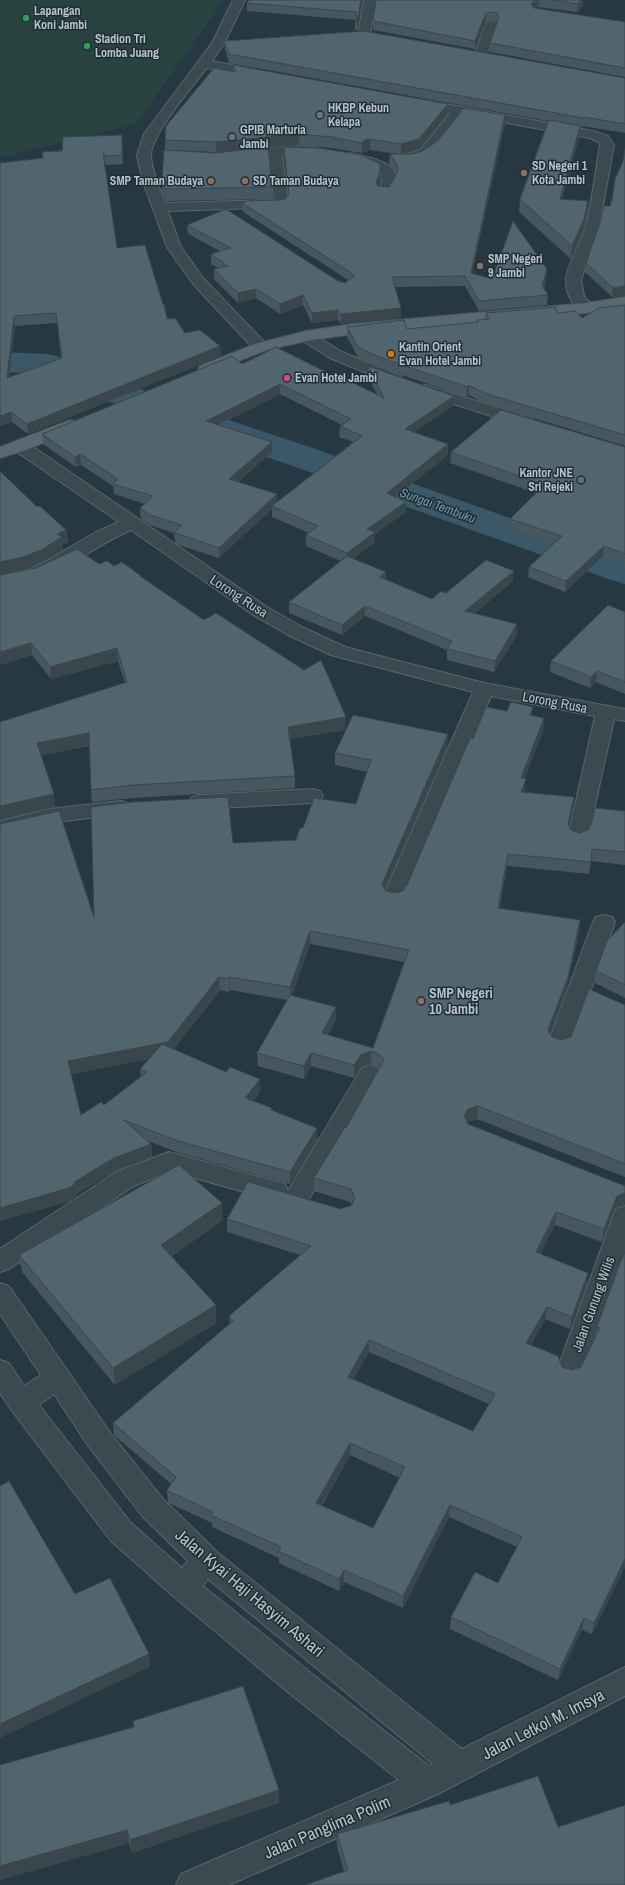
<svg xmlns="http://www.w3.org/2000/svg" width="625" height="1885" viewBox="0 0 625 1885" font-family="'Archivo Narrow',sans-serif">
	<rect width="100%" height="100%" fill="#263841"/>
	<path fill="#294440" d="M0 0H224L136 124 0 158Z"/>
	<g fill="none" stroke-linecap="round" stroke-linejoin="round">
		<path fill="#3a5867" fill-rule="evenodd" d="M0 352 48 354 92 366 156 396 313 448 625 559V584L611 580 287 464 130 412 68 380 46 374 0 372Z"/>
		<defs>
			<g id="minor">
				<path d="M233 0H245L224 44 212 61 267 72 268 75 267 78 262 79 207 68C193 86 151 134 151 155 151 169 160 189 165 203L274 200 269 158 240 161 235 160 233 157 235 154C255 149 298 143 318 148L320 151 318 154C307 157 294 155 282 156L288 202 284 207 168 211 181 247 203 278 269 347 267 350 261 352 255 350 193 284 167 247 143 182 137 155 144 134 212 43Z"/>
				<path d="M364 0H376L370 34 368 37H360L358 34Z"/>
				<path d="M491 21 495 22 497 25 487 54 485 57H477L475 54 485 25 487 22Z"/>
				<path d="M418 99 593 131 608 136 614 145 598 232 581 280 584 296 594 308 591 311C576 315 566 295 566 281 565 270 580 244 584 232 592 204 595 174 600 145L598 142 590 138 463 115C447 134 428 170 398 163L396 160 398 157 420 150 450 113 413 106 411 103 413 100Z"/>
				<path d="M351 153C374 159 411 163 389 195H379L377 192 382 183 381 172 376 168 346 160 344 157 346 154Z"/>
				<path d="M306 331 312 333 342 352 401 376 403 379 401 382 395 384 389 382 330 358 300 339 298 336 300 333Z"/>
				<path d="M425 385 532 418 534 422 532 426 526 427 419 393 417 390 419 387Z"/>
				<path d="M20 441 26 442 264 605 302 627 345 647 484 683 625 709V721L614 719 588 837 585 842 578 844 571 842 568 837 595 716 491 696 405 897 402 902 394 904 386 902 383 897 473 692 331 655 288 635 250 613 131 530C98 544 70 568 37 579 25 583 12 584 0 586V576L25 571 43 563 96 532 119 522 14 450 12 446 14 442Z"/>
				<path d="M313 789 320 791 323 796 320 801 313 803 199 809 192 807 189 802 192 797 199 795Z"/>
				<path d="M121 801 128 803 131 808 128 813 49 823 0 835V821L49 809Z"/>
				<path d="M604 915 612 917 615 922 572 1043 568 1049 560 1051 552 1049 548 1043 593 922 596 917Z"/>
				<path d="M370 1065 378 1068 382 1074 306 1204 297 1207 288 1204 285 1197 276 1201 170 1171 134 1186 9 1269 0 1272V1249L116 1172 169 1152 285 1184 288 1191 362 1068Z"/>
				<path d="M625 1206V1251L583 1370 579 1378 570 1381 561 1378 557 1370 613 1216 616 1209Z"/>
				<path d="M0 1283 9 1286 109 1431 163 1499 217 1552 462 1749 625 1667V1696L438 1794 229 1885H176L181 1874 399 1780 294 1697 173 1596 111 1541 12 1411 0 1393V1360L9 1363 24 1386 41 1375 0 1314ZM54 1394 89 1447 143 1517 188 1561 182 1568 131 1523 39 1405ZM208 1579 433 1764 429 1766 316 1677 203 1586Z"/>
			</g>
			<g id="major">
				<path d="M625 297V307L586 313 353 334 306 341 266 350 212 372 206 374 200 372 198 369 200 366 255 344 306 331 353 324 586 303Z"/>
				<path d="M70 420 76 421 78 425 76 429 26 450 0 458V447Z"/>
			</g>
		</defs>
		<use href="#minor" stroke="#58666e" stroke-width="2"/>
		<use href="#major" stroke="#47555d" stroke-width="2"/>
		<use href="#minor" fill="#3b4951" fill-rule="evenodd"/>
		<use href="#major" fill="#596871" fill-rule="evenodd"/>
	</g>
	<g fill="#46575f" fill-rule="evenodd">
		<path d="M363 0 357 30H355V20L247 11V3Z"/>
		<path d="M376 0H583V6L577 12 538 7 536 8 625 22V77L490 52V43L497 23 495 20 486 21 475 49 373 30V21Z"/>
		<path d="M224 41 625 78V133L583 126 582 128 580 127 579 138 562 199 588 201 587 214 583 232 571 259 519 212 520 199 548 121 229 63 225 49Z"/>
		<path d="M233 65 448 104 447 114 419 149 402 154H412L422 151 505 124 472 274 492 279H546L544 288 548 295 547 305 479 311 465 286 395 287 401 318 341 324 338 320 312 323 303 305 280 314 256 298 238 303 214 279V269L218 268 211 264V254L220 251 188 234 187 225 345 283 348 280 243 212 242 203 279 200 285 199 288 195 284 156V147L380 182 378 186 389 187 396 174 389 163 390 154H399L370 150 365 151 362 153 332 148 299 145 268 148 272 187V199L166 201 162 192V180L216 152 165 150V140L233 71Z"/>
		<path d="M122 144 123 164 107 165 104 163 117 248 167 319 185 333 221 356 28 434 12 422 0 426V163L43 158 42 152ZM57 323 61 358 9 377 15 326Z"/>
		<path d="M623 161 625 296 612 297 585 272 586 263 612 201Z"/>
		<path d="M625 303V446L484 403 469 395 466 397 379 367 358 357 347 337V327L407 329 477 322V320L485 319 486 313H558L582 318 625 305Z"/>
		<path d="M242 364 330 374 377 394 367 376 368 366 454 396 453 406 414 432 448 455 395 497 406 512 375 534V542L353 559 386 572V580L432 599 446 593 513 581 474 614 517 635 494 672 447 660V650L365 616 342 635 289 613V602L341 561 306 546V535L309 533 272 517V509L219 558 179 545 175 542 174 533 150 525 141 519 140 508 145 504 114 494 113 486 81 465 76 467 43 444 42 434ZM280 394 342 425 340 426 339 437 353 442 277 502V494L238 482 272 452 218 425Z"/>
		<path d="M625 447V565L603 556 565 592 528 577 529 567 553 544 509 529 510 519 536 493 450 463 451 452Z"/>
		<path d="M0 471 37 507 66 530 68 542 63 544V550L42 562 25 570 7 573 99 564 114 566 142 577 345 730 290 739 295 776V788L134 798 92 802 91 790 89 746 41 755 55 807 0 819V722L125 683 118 661 51 679 32 655 0 665Z"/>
		<path d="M625 612V694L596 682 590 688 550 672 551 661Z"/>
		<path d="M532 716 544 718 543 731 524 779 525 792 574 797 573 809 569 826 571 830 579 833 588 830 625 811V865L591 861 589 874 507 866 500 908 580 920 579 933 566 990 550 1033 552 1037 562 1040 571 1037 625 1005V1177L477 1119 467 1122 468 1124 615 1208 602 1242 555 1225 540 1254 588 1273 586 1286 570 1329 545 1319 531 1345 562 1367 572 1370 581 1367 596 1337 597 1327 620 1263 625 1567 592 1634 582 1630 558 1680 450 1629 451 1617 498 1583 517 1547 449 1517 403 1608 344 1582 339 1591 279 1563V1558L212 1527V1523L171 1504 168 1502 167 1490 171 1484 114 1435 113 1423 230 1324 229 1316 300 1255 227 1232V1219L341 1209 352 1205 350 1202 314 1191V1178L346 1128 380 1068 379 1067 371 1064 361 1067 354 1078 311 1066 304 1079 258 1066 257 1053 287 1000 230 990 229 992 220 990 174 1049 226 1072 260 1079V1092L253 1101 272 1111 317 1140 290 1184 179 1153 148 1141 151 1144 152 1157 115 1171 76 1194 77 1196 70 1201 0 1221 94 917 233 843 296 840 303 828 356 804 367 772 335 765V753L447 747 385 889 386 891 395 893 403 891 407 885 473 739ZM310 944 404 962 373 1048 328 1035 336 1020 292 995ZM149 1059 140 1069 141 1076 104 1105 81 1115 71 1074ZM369 1352 489 1404 473 1431 353 1380ZM350 1455 400 1478 373 1528 322 1506Z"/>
		<path d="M625 922V998L595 983 596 971Z"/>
		<path d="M223 1220 172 1256 216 1323 115 1385 22 1272 19 1255Z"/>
		<path d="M133 1721 279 1790V1803L132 1853 129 1843 0 1880 133 1727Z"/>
		<path d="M450 1805 558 1827 625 1885 344 1872 337 1846V1834Z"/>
	</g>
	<g fill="#39474d">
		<path d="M361 0H363L357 30V21Z"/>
		<path d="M536 0H539L538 7 531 13V4Z"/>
		<path d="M581 0H583V6L577 12 578 4Z"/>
		<path d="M486 13V21L475 49V41Z"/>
		<path d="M448 104 447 114 419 149 401 154V144Z"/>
		<path d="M505 115V124L470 283 471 273Z"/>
		<path d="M580 126 579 138 559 211 560 199Z"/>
		<path d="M299 134V145L216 152V142Z"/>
		<path d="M370 139V150L365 151 362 153V143L365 140Z"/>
		<path d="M380 172V182L376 191V182Z"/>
		<path d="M588 201 587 214 583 232 571 259 572 246Z"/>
		<path d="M547 269 546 279 541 295 542 286Z"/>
		<path d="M625 286V296L612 297 613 288Z"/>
		<path d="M256 289V298L238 303V293Z"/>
		<path d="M303 295V305L280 314V304Z"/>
		<path d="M401 308V318L341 324V314Z"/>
		<path d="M338 310V320L312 323V313Z"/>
		<path d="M14 316 15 326 8 388 7 378Z"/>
		<path d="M220 346 221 356 28 434 27 424Z"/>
		<path d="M280 384V394L206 431V421Z"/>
		<path d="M469 385V395L466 397 467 387Z"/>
		<path d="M454 396 453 406 404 439 405 429Z"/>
		<path d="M11 412 12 422 0 426V416Z"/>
		<path d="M272 442V452L230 490 229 479Z"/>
		<path d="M448 444V455L386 504 387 493Z"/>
		<path d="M80 454 81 465 76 467 75 457Z"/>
		<path d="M277 494V505L272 506V509L219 558V548Z"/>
		<path d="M406 502V512L375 534V542L347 563V553L367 529Z"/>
		<path d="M66 530 68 542 63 544V550L42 562 25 570 0 575V562L57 534Z"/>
		<path d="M604 546 603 556 565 592 566 581Z"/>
		<path d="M514 571 513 581 464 622 465 611Z"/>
		<path d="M386 572V583L380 577Z"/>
		<path d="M365 606V616L342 635V625Z"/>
		<path d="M517 624V635L494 672 495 661Z"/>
		<path d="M31 643 32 655 0 665V652Z"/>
		<path d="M117 648 118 661 51 679 50 667Z"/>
		<path d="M597 671 596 682 590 688 591 677Z"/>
		<path d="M533 707 532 719 530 715Z"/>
		<path d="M346 717 345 730 288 739V727Z"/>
		<path d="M544 718 543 731 520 791 521 778Z"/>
		<path d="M89 733 90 745 38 756 37 743Z"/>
		<path d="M448 734 447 747 382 896V884Z"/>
		<path d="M526 779 525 792 520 805 521 792Z"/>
		<path d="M54 794 55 807 0 819V806Z"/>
		<path d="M574 797 573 809 567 837 568 824Z"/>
		<path d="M508 854 507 866 497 920 498 908Z"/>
		<path d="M580 920 579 933 566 990 547 1042 548 1030Z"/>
		<path d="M310 931V944L290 1000V987Z"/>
		<path d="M219 977 220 990 169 1055 70 1074 68 1061Z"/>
		<path d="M229 977 230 990 229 992Z"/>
		<path d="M336 1007V1020L322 1046V1033Z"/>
		<path d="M371 1051V1064L361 1067 354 1078V1065L361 1055Z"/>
		<path d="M311 1053V1066L304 1079V1066Z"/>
		<path d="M260 1079V1092L246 1111 245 1098Z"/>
		<path d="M478 1106 477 1119 467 1122 464 1115 468 1109Z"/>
		<path d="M317 1128V1140L290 1184V1172Z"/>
		<path d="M151 1144 152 1157 115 1171 76 1194 77 1196 70 1201 0 1221V1208L114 1158Z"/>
		<path d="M625 1193V1205L615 1208 602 1242 604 1229 617 1196Z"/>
		<path d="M222 1203 223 1220 163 1262 161 1245Z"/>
		<path d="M556 1212 555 1225 535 1265 536 1252Z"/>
		<path d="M588 1273 586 1286 570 1329 572 1317Z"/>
		<path d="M216 1305V1323L115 1385 113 1368Z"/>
		<path d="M547 1307 545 1319 525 1355 526 1343Z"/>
		<path d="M369 1340V1352L348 1390V1377Z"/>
		<path d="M350 1443V1455L316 1515V1503Z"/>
		<path d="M450 1505 449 1517 403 1608V1596Z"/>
		<path d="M625 1559V1567L592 1634 594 1623Z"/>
		<path d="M344 1570V1582L339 1591V1579Z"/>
		<path d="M584 1618 582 1630 558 1680 560 1669Z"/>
		<path d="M149 1654 150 1667 0 1738V1724Z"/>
		<path d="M279 1790V1803L132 1853 130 1840Z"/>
		<path d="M127 1830 129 1843 0 1880V1866Z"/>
	</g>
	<g fill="#51656e" stroke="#39474d" fill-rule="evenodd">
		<path d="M249 0H361L357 21H356V12L247 3Z"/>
		<path d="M376 0H536L531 4 534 8 625 22V68L490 43 499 17 496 12 486 13 475 41 373 21Z"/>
		<path d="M553 0H581L578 4Z"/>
		<path d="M364 31 625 78V124L584 117 583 118 229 54 224 41Z"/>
		<path d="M233 65 448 104 419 139 401 144 370 139 365 140 362 143 332 137 299 134 216 142 165 140 166 126 214 68 236 72Z"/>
		<path d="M464 108 505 115 471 273 492 279 513 221 547 269 542 286 548 295 479 301 465 276 392 277 401 308 341 314 338 310 312 313 303 295 280 304 256 289 238 293 214 269 228 266 211 254 231 248 187 225 226 209 338 281 345 283 354 276 350 272 242 203 247 201 279 200 285 199 289 194 284 147 319 148 362 155 380 164V172L376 182 378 186 389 187 397 173 398 166 390 154H412L422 151 431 146 439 139Z"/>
		<path d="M549 120 580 126 560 199 588 201 584 219 572 246 520 199Z"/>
		<path d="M122 135V155L107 156 103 153 117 248 145 245 163 304H164L167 319 175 318 185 333 200 330 220 346 27 424 11 412 0 416V163L43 158 42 152 62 151 63 137ZM56 313 62 358 7 378 14 316Z"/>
		<path d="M268 147 272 187 165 189 162 180 164 150 216 153Z"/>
		<path d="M625 149V286L613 288 586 263 600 223 604 206H610L611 201H612L615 179 623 161Z"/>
		<path d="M625 305V435L484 393 469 385 467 387 379 357 358 347 347 327 404 320 407 329 478 322 477 320 489 319 486 313 555 307 558 313 576 311 582 318 599 308Z"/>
		<path d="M276 347 330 374 333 373 384 398 368 366 454 396 405 429 448 444 387 493 406 502 367 529 375 532 347 553 306 535 318 526 272 506 362 436 340 426 351 419 280 384 206 421 272 442 229 479 277 494 219 548 179 534 174 532 182 525 150 515 140 508 153 496 113 484 118 479 80 454 75 457 42 434 232 356 242 364Z"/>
		<path d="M501 410 625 447V554L604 546 566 581 529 567 562 536 510 519 544 485 451 452Z"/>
		<path d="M0 471 37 507 40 506 66 530 57 534 62 537 41 550 23 557 0 562Z"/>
		<path d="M77 549 99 564 107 561 114 566 122 562 141 576H140L204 620 216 613 304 670 321 660 346 717 288 727 295 776 133 785 91 790 89 733 37 743 54 794 0 806V722L127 682 117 648 50 667 31 643 0 652V575L36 568Z"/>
		<path d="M347 556 386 572 380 577 432 599 441 591 446 593 486 560 514 571 465 611 517 624 495 661 447 649 452 641 365 606 342 625 289 602Z"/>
		<path d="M608 605 625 612V682L597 671 591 677 551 661Z"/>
		<path d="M511 702 533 707 530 715 544 718 521 778 526 779 521 792 574 797 568 824 571 830 579 833 588 830 591 825 595 808 625 811V852L592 849 591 862 508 854 498 908 580 920 568 977 548 1030 552 1037 562 1040 571 1037 589 989 625 1005V1164L478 1106 468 1109 464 1115 468 1124 625 1186V1193L617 1196 604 1229 556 1212 536 1252 588 1273 572 1317 547 1307 526 1343 558 1356 562 1367 572 1370 581 1367 600 1328 597 1327 620 1263 625 1252V1559L594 1623 584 1618 560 1669 451 1617 475 1572 498 1583 522 1537 450 1505 403 1596 344 1570 339 1579 278 1551 281 1547 211 1515 213 1512 170 1492 167 1490 176 1477 113 1423 233 1321 229 1316 311 1246 227 1219 248 1182 341 1209 352 1205 355 1197 351 1189 314 1178 345 1127 346 1128 384 1060 379 1054 371 1051 361 1055 354 1065 311 1053 304 1066 257 1053 290 995 336 1007 322 1033 373 1048 409 950 310 931 290 987 229 977V979L219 977 168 1042 68 1061 81 1115 101 1102 104 1105 147 1072 140 1069 162 1044 226 1072 230 1067 260 1079 245 1098 272 1108 271 1110 317 1128 290 1172 178 1141 124 1120 151 1144 114 1158 74 1182 75 1184 69 1188 0 1208V824L59 811 94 917 91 807 133 802 228 797 233 843 296 840 300 828H303L314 798 356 804 371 760 335 753 353 715 448 734 382 884 386 891 395 893 403 891 407 885 470 738 473 739 486 707 507 711ZM369 1340 495 1394 473 1431 348 1377ZM350 1443 405 1467 373 1528 316 1503Z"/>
		<path d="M625 922V985L596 971 607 941Z"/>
		<path d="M179 1165 222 1203 161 1245 216 1305 113 1368 19 1255Z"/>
		<path d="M9 1481 75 1594 110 1578 149 1654 0 1724V1486Z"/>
		<path d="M243 1686 279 1790 130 1840 127 1830 0 1866V1765L134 1727 133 1721Z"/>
		<path d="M538 1776 558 1827 625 1805V1885H305L348 1870 337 1834 449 1801 450 1805Z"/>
	</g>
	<g fill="#2e9e5b" stroke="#1f2e36" stroke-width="1.5">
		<circle cx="26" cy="18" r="4"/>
		<circle cx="87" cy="46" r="4"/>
	</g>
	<g fill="#6b7280" stroke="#1f2e36" stroke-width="1.5">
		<circle cx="320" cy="115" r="4"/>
		<circle cx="232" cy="137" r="4"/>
	</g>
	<g fill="#8d6e63" stroke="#1f2e36" stroke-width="1.5">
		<circle cx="524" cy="173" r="4"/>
		<circle cx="211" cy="181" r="4"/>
		<circle cx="245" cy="181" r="4"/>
		<circle cx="480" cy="266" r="4"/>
		<circle cx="421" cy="1001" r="4"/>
	</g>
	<circle fill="#e8710a" stroke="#1f2e36" stroke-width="1.5" cx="391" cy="354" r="4"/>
	<circle fill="#d1479c" stroke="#1f2e36" stroke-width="1.5" cx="287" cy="378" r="4"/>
	<circle fill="#5c6f8a" stroke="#1f2e36" stroke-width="1.5" cx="581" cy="480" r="4"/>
	<g text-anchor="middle" stroke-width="3" stroke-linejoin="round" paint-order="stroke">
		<g font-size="12" font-weight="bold" fill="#b7c3cb" stroke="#1f2e36" text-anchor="start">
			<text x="34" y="15">Lapangan<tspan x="34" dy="14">Koni Jambi</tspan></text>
			<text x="95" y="43">Stadion Tri<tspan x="95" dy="14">Lomba Juang</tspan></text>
			<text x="328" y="112">HKBP Kebun<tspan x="328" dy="14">Kelapa</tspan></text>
			<text x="240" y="134">GPIB Marturia<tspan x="240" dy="14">Jambi</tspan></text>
			<text x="532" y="170">SD Negeri 1<tspan x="532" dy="14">Kota Jambi</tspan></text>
			<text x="203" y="185" text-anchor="end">SMP Taman Budaya</text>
			<text x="253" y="185">SD Taman Budaya</text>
			<text x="488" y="263">SMP Negeri<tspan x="488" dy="14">9 Jambi</tspan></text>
			<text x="399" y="351">Kantin Orient<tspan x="399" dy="14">Evan Hotel Jambi</tspan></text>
			<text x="295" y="382">Evan Hotel Jambi</text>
			<text x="573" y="477" text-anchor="end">Kantor JNE<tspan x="573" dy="14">Sri Rejeki</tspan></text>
		</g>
		<g font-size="13" font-style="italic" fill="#789bad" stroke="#1f2e36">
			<text transform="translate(438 505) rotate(20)" y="5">Sungai Tembuku</text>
		</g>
		<g font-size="14" fill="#b7c3cb" stroke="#1f2e36">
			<text transform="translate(239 596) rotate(33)" y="5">Lorong Rusa</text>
			<text transform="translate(555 702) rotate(11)" y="5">Lorong Rusa</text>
			<text transform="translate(593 1304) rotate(-70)" y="5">Jalan Gunung Wilis</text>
		</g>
		<g font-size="14" font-weight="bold" fill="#b7c3cb" stroke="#1f2e36" text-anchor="start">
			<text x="429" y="998">SMP Negeri<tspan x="429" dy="16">10 Jambi</tspan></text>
		</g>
		<g font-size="17" fill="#b7c3cb" stroke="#1f2e36">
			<text transform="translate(250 1593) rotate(40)" y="6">Jalan Kyai Haji Hasyim Ashari</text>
			<text transform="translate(543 1724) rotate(-27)" y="6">Jalan Letkol M. Imsya</text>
			<text transform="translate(327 1827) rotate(-23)" y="6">Jalan Panglima Polim</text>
		</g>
	</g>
</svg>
